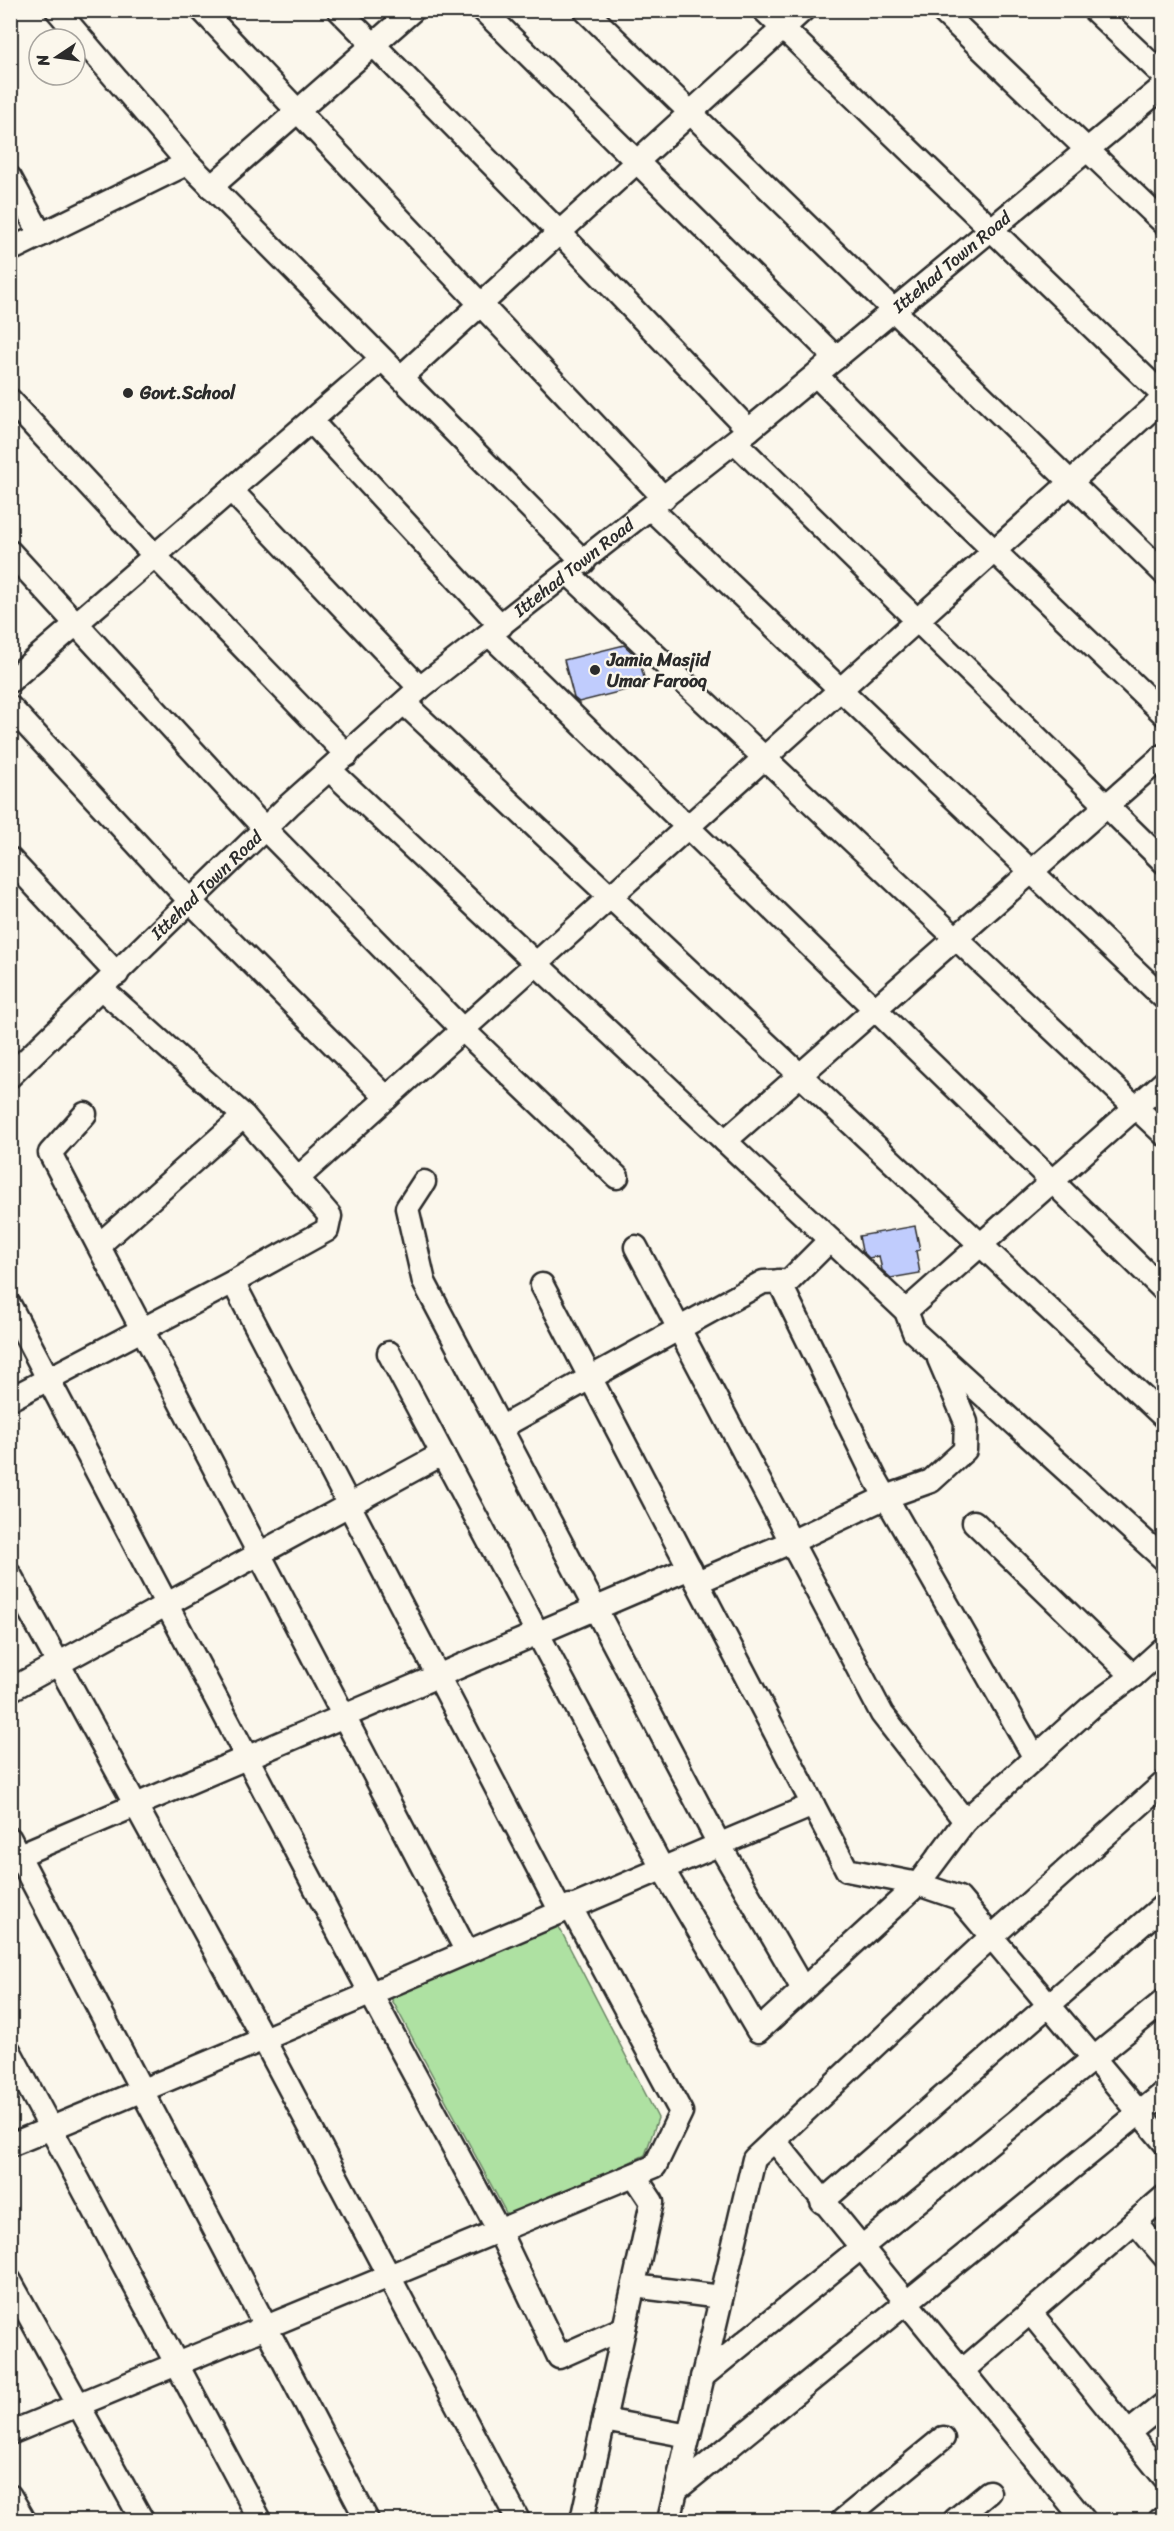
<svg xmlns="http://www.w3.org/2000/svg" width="1174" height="2531" viewBox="0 0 1174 2531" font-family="Sriracha,sans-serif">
	<rect width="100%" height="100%" fill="#fbf7ec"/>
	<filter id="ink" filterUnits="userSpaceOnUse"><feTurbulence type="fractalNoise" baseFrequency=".0167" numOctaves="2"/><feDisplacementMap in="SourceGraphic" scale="12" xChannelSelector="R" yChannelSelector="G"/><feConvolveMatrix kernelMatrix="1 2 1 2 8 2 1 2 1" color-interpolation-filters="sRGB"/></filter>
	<g filter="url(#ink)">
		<path fill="#aee1a2" stroke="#6c8666" stroke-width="1.5" d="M558 1925 658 2118 645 2155 510 2220 390 1996Z"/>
		<g fill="#c0ccfd" stroke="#2b2b2b" stroke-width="1.5">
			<path d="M624 645 639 659 646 685 579 702 574 698 564 660Z"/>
			<path d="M915 1226 920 1250 916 1251 920 1273 891 1278 882 1270 879 1256 869 1258 862 1251 859 1236Z"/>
		</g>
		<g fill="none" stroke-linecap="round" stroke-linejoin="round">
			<defs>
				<g id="minor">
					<path d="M57 10 188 163 584 562"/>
					<path d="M202 10 664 498"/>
					<path d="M339 10 559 232 749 430"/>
					<path d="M483 10 836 358"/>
					<path d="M585 10 1164 573"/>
					<path d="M764 10 1164 396"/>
					<path d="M941 10 1164 223"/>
					<path d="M1094 10 1164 76"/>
					<path d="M10 178 41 235"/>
					<path d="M211 187 413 10"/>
					<path d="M10 250 188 163"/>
					<path d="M816 375 916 476 1164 714"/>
					<path d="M401 377 803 10"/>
					<path d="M10 400 155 556 347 755"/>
					<path d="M311 421 501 626"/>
					<path d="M735 442 1164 862"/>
					<path d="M231 490 420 688"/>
					<path d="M651 509 1164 998"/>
					<path d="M10 552 265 829 463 1030 617 1177"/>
					<path d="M569 574 1164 1134"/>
					<path d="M490 635 1164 1290"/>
					<path d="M10 681 382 359"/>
					<path d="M404 703 1164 1417"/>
					<path d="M10 707 191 902 387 1098"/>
					<path d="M330 770 906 1311 914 1332 1164 1559"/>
					<path d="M10 859 117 974"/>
					<path d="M102 989 244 1116 330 1216 327 1230 233 1282 560 1910"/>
					<path id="s1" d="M10 1076 289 805 420 688 749 430 1164 86"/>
					<path d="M85 1114 50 1153 467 1952"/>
					<path d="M725 1141 1164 755"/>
					<path d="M298 1178 1164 398"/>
					<path d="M424 1182 407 1208 424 1282 719 1844 803 1989"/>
					<path d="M99 1245 244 1116"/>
					<path d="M636 1247 882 1714 965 1821"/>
					<path d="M779 1281 875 1478 1035 1758"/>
					<path d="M542 1285 847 1870 918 1884 959 1898 1164 2142"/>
					<path d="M10 1306 371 1994 499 2231 559 2357 624 2328"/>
					<path d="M906 1311 1164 1082"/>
					<path d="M389 1353 662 1868 758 2031 918 1884 965 1821 1091 1707 1133 1676 1164 1648"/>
					<path d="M10 1399 233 1282"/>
					<path d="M500 1428 763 1282 789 1281 830 1240"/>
					<path d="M974 1522 1133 1676"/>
					<path d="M10 1575 264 2040 518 2520"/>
					<path d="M697 1582 791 1542 886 1497 931 1481 965 1450 966 1422 939 1359"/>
					<path d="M10 1690 442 1454"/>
					<path d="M10 1839 367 2520"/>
					<path d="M10 1859 690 1568"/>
					<path d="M10 2052 260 2520"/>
					<path d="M774 2140 1084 2520"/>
					<path d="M10 2145C280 2035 545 1917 813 1805"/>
					<path d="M822 2202 1164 1905"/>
					<path d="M1135 2222 1164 2256"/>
					<path d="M10 2281 142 2520"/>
					<path d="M634 2286 721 2297"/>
					<path d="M1030 2312 1164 2477"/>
					<path d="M962 2371 1164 2197"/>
					<path d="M702 2377 1164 2001"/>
					<path d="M604 2420 689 2436"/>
					<path d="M10 2433 655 2166 681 2112 570 1906"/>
					<path d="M1128 2433 1164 2404"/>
					<path d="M676 2490 1164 2093"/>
					<path d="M10 2496 24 2520"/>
					<path d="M582 2520 652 2202 634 2175"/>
					<path d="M669 2520 754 2159 979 1948 1164 1783"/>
					<path d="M843 2520 943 2438"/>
					<path d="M955 2520 989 2492"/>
					<path d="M1160 2520 1164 2518"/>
				</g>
			</defs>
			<use href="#minor" stroke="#2b2b2b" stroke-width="27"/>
			<use href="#minor" stroke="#fbf7ec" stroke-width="22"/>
		</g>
	</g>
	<g fill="#2b2b2b" stroke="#fbf7ec" stroke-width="2">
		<circle cx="128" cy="393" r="6"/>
		<circle cx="595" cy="670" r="6"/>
	</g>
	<g text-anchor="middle" stroke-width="4.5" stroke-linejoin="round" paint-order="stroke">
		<g font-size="18" fill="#2b2b2b" stroke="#fbf7ec">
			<text dy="6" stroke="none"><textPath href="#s1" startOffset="1246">Ittehad Town Road</textPath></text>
			<text dy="6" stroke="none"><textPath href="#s1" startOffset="760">Ittehad Town Road</textPath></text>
			<text dy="6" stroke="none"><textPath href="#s1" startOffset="274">Ittehad Town Road</textPath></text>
		</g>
		<g font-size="18" font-weight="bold" fill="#2b2b2b" stroke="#fbf7ec" text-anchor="start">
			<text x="140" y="399">Govt.School</text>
			<text x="607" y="666">Jamia Masjid<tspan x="607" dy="21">Umar Farooq</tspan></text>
		</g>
	</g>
	<rect width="1174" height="2531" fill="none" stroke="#fbf7ec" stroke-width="36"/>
	<rect x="18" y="18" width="1138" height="2495" fill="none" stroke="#2b2b2b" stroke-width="2" filter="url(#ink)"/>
	<g transform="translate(57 57) rotate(257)"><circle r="28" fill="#fbf7ec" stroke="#a8a59f" stroke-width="1.5"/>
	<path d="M0-4.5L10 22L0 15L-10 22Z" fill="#2b2b2b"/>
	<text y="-9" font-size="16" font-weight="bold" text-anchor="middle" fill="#2b2b2b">N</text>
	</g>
</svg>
